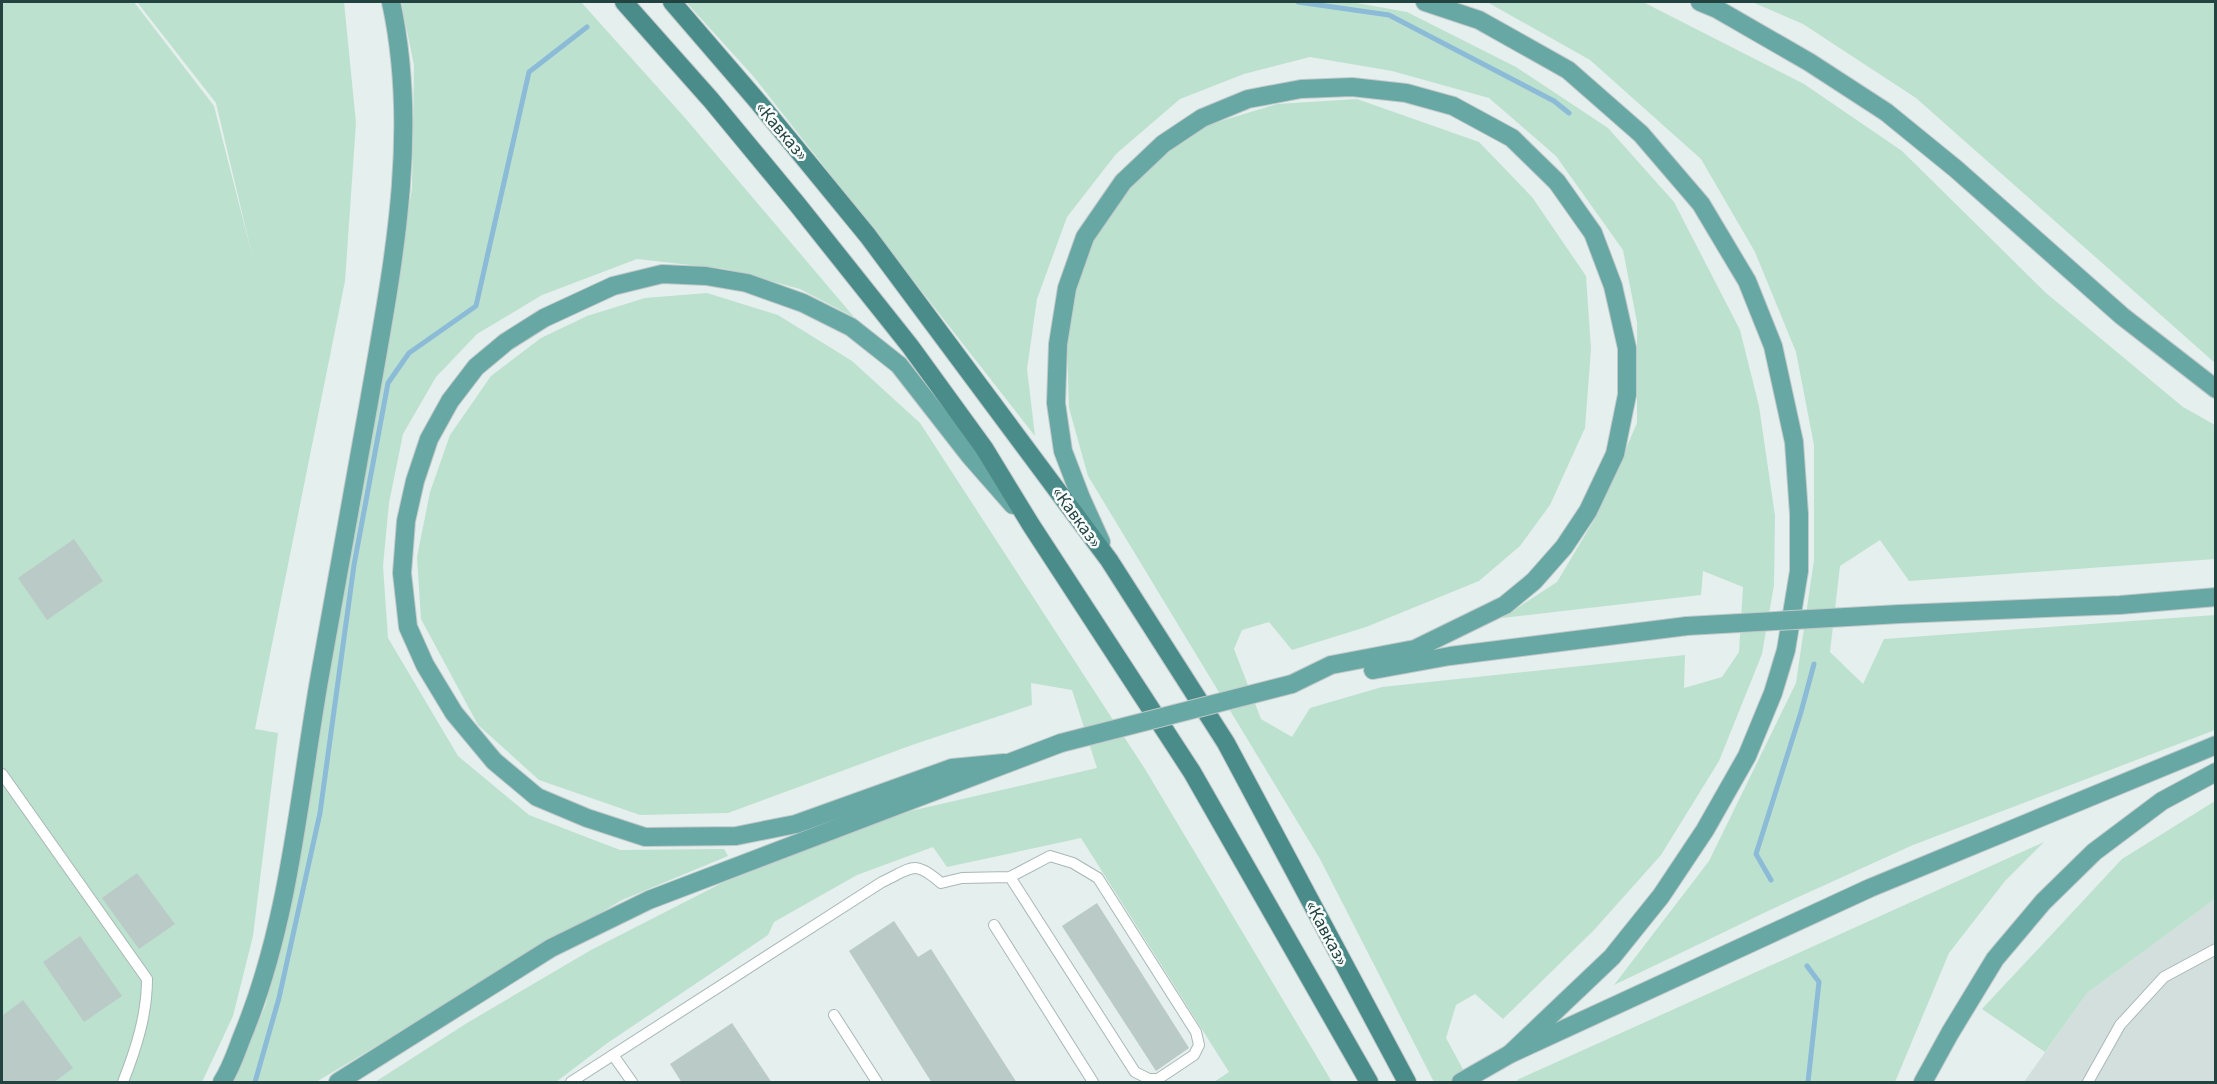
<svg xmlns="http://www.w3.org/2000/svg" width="2217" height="1084" viewBox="0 0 2217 1084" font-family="'Source Sans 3',sans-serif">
	<rect width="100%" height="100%" fill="#e5efed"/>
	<path fill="#d3dfdd" d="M2215 899V1082H2024L2087 993Z"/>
	<g fill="#bde1cf">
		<path d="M2 2H134L214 106 252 255 216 103 137 2H344L356 123 345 281 255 729 278 733 253 936 233 1016 202 1082H2Z"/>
		<path d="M401 2H581L686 119 854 317 800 289 726 269 637 259 542 295 477 334 436 377 403 434 389 503 383 566 388 638 458 756 529 815 620 850 724 849 728 856 622 900 316 1082H233L266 1004 307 808 412 189 414 65Z"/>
		<path d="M686 2H1351L1407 12 1516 67 1608 128 1674 202 1740 330 1759 406 1775 516 1774 585 1762 654 1719 761 1661 855 1594 930 1503 1019 1475 994 1456 1005 1446 1038 1470 1082H1434L1320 859 1088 476 1069 408 1066 318 1089 246 1135 180 1198 128 1277 104 1357 99 1479 142 1532 197 1586 276 1591 349 1585 428 1550 505 1520 546 1479 581 1366 627 1292 650 1269 622 1242 630 1234 649 1261 719 1292 737 1310 708 1382 687 1685 655 1684 688 1722 677 1739 652 1743 587 1703 571 1701 595 1502 618 1557 582 1597 515 1637 423V322L1623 250 1556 156 1489 98 1392 71 1310 57 1244 74 1180 99 1116 154 1067 217 1037 299 1027 369 1035 436 754 77Z"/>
		<path d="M1487 2H1643L1804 84 1902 151 2046 293 2183 407 2215 425V559L1909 581 1880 540 1840 566 1830 652 1863 684 1884 639 2215 615V730L1913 845 1770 910 1614 985 1709 861 1796 683 1814 560V445L1796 352 1755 252 1701 159 1590 60Z"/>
		<path d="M1752 2H2215V363L1916 98 1803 24Z"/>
		<path d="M707 293 778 315 852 361 920 423 1145 769 1332 1082H1214L1229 1072 1081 838 947 867 933 847 857 875 774 922 768 935 606 1044 556 1082H375L467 1023 591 950 722 883 906 812 1097 768 1072 690 1031 683 1032 705 912 745 728 813 640 815 539 780 478 725 421 619 417 557 430 492 450 435 491 376 541 338 587 316 645 298Z"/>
		<path d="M2215 801V899L2087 993 2045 1052 1982 1009 2122 859Z"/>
		<path d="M2044 842 2005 881 1949 953 1895 1082H1518L1517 1080Z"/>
	</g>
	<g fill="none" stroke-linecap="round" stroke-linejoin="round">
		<g stroke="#8bbbd7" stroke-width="5">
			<path d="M1298 2 1389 15 1554 101 1569 113"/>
			<path d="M1771 880 1756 854 1801 712 1814 664"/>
			<path d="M1807 966 1819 982 1808 1082"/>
			<path d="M255 1082 279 998 320 813 354 565 388 383 409 353 476 306 529 72 587 27"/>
		</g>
	</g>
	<g fill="#bacac7">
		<path d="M74 539 103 581 47 620 18 578Z"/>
		<path d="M137 873 175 924 139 949 102 898Z"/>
		<path d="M1097 903 1189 1048 1156 1071 1062 926Z"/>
		<path d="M894 921 918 957 931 949 1017 1083H932L849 951Z"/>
		<path d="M80 936 122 996 84 1022 43 962Z"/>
		<path d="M23 1000 73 1068 53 1083H2V1016Z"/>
		<path d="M732 1023 772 1083H682L670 1064Z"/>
	</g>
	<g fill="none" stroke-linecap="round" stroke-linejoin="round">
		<defs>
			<g id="service">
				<path d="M2 774 147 979C147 1015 136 1049 123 1082"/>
				<path d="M994 925 1093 1082"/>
				<path d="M834 1015 877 1082"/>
				<path d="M613 1055 632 1082"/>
				<path d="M571 1082 882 882C912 868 914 859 941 883L962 878 1010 877 1050 856 1073 863 1098 878 1196 1032 1199 1045 1194 1055 1158 1079H1149L1135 1072 1010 877"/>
				<path d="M2088 1082 2120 1025 2164 977 2216 949"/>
			</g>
			<g id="primary">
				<path d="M1425 2 1479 20 1568 70 1641 134 1701 204 1747 281 1773 346 1794 442 1799 514V571L1786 650 1773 693 1747 756 1705 830 1661 896 1612 957 1510 1054"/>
				<path d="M1700 2 1717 9 1809 62 1886 112 1956 169 2122 316 2216 389"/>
				<path d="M1101 542 1081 498 1063 451 1056 403 1058 344 1067 288 1085 237 1123 182 1163 144 1202 118 1248 99 1301 89 1352 87 1406 93 1453 106 1512 138 1557 182 1593 233 1613 286 1627 348V395L1615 454 1588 511 1564 547 1534 581 1505 605 1415 649 1331 665 1292 684"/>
				<path d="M1900 614 2120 605 2216 597"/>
				<path d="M1373 670 1450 656 1687 626"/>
				<path d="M1004 763 952 768 796 824 736 836 645 837 587 818 537 797 494 761 454 713 425 665 408 627 402 573 406 521 415 481 429 439 450 401 476 367 506 342 544 318 613 286 662 274 706 276 747 283 803 303 851 327 899 365 970 456 1013 505"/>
				<path d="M222 1082C232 1067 237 1049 244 1032 290 919 299 794 320 675 336 584 352 493 369 402 392 270 420 135 391 2"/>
				<path d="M338 1082 551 948 649 900 1061 743"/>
				<path d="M1461 1082 1510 1054 1870 888 2216 745"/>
				<path d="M1923 1082 1950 1033 1995 959 2043 902 2094 852 2162 801 2216 772"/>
			</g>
			<g id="trunk">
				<path d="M624 2 711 100 797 204 910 346 984 448 1031 525 1192 772 1369 1082"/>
				<path d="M672 2 759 103 868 236 1109 560 1226 743 1407 1082"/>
			</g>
		</defs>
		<use href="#service" stroke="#a7b8b6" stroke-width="12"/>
		<use href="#primary" stroke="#c1caca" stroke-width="20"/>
		<use href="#trunk" stroke="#c1caca" stroke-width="20"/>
		<use href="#service" stroke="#fff" stroke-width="10"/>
		<use href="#primary" stroke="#67a7a4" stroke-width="18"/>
		<use href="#trunk" stroke="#4a8c8a" stroke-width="18"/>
		<defs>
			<g id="primary-bridge">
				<path d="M1687 626 1900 614"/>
				<path d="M1061 743 1292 684"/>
			</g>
		</defs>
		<use href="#primary-bridge" stroke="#c1caca" stroke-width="20" stroke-linecap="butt"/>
		<use href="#primary-bridge" stroke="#67a7a4" stroke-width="18"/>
	</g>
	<g text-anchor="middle" stroke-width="5" stroke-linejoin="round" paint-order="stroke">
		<g font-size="18" fill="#234341" stroke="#f7fbfa">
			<text transform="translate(782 131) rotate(50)" y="6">«Кавказ»</text>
			<text transform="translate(1077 517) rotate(54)" y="6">«Кавказ»</text>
			<text transform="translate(1327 933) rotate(62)" y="6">«Кавказ»</text>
		</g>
	</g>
	<rect width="2217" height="1084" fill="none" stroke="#234341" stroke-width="6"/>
</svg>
